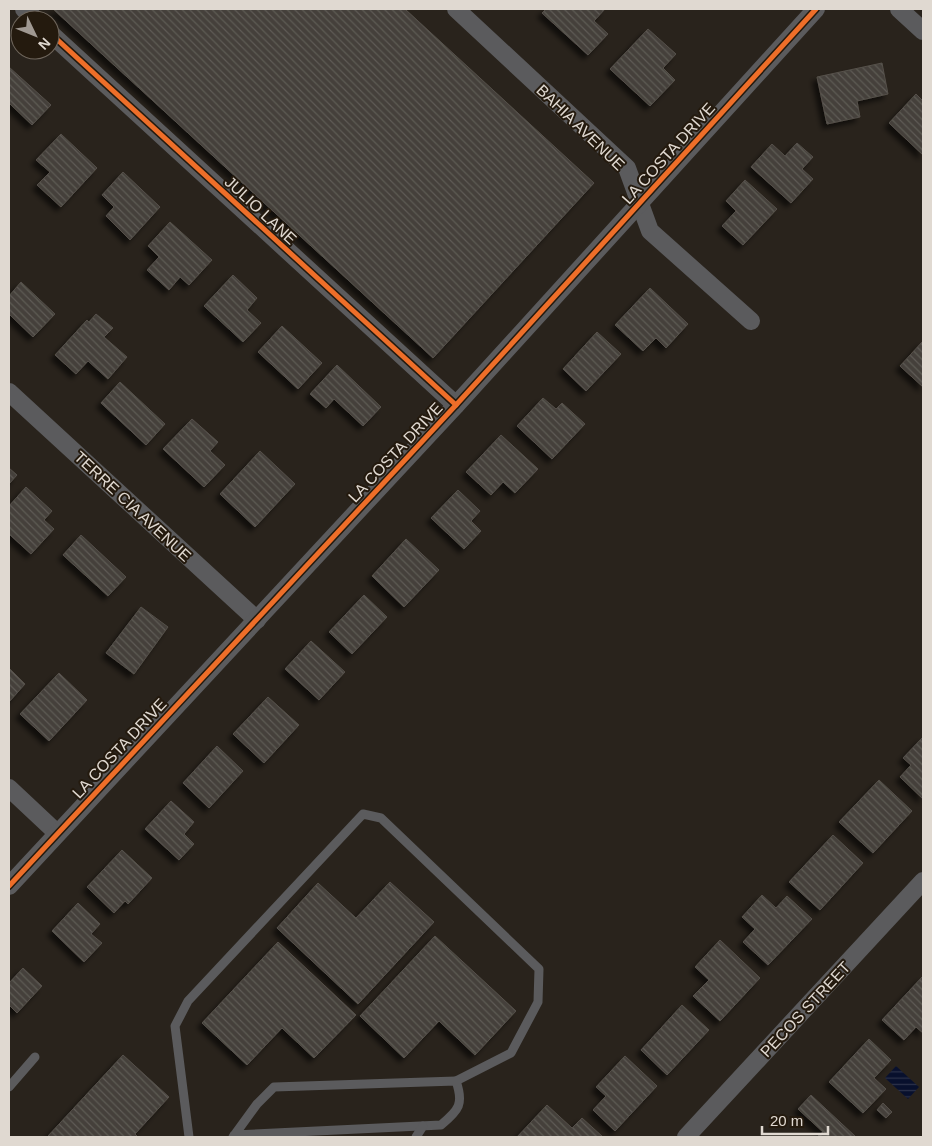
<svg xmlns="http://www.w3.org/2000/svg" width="932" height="1146" viewBox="0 0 932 1146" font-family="Helvetica,sans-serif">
	<defs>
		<pattern id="water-rules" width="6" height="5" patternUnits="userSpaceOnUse" patternTransform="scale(1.25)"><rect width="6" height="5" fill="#08102d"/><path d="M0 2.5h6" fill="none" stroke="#2c324a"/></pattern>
		<pattern id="building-back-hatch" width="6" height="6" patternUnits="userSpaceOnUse" patternTransform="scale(1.25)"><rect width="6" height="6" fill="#44403a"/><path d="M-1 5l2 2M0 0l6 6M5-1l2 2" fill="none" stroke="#5f5b55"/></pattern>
		<filter id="shadow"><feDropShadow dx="-4.5" dy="4.5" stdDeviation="2.5" flood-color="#0009"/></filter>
	</defs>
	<rect width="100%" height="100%" fill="#29231c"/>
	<path fill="url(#water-rules)" d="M896 1066 919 1087 908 1099 885 1078Z"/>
	<g fill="url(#building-back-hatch)" stroke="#55504a" filter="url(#shadow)">
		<path d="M53 9H405L594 183 433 358Z"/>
		<path d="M546 9H605L594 21 608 34 588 55 542 13Z"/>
		<path d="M648 29 676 54 663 68 675 80 650 106 610 69Z"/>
		<path d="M882 63 888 94 857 101 860 117 827 124 817 77Z"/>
		<path d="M9 67 51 105 32 125 9 103Z"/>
		<path d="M916 94 923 101V155L889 123Z"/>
		<path d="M61 134 97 168 61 207 37 185 50 172 36 160Z"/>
		<path d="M797 143 813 157 802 169 813 179 791 203 751 167 772 144 785 156Z"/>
		<path d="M123 172 160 207 130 240 106 216 114 207 102 195Z"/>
		<path d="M745 180 777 209 743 245 722 226 736 211 726 201Z"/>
		<path d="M170 222 212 260 189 285 180 277 169 290 147 270 159 257 148 246Z"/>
		<path d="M233 275 257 298 247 310 261 323 243 342 204 306Z"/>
		<path d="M21 282 55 314 33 337 9 314V296Z"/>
		<path d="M650 288 688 324 666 348 656 338 643 351 615 325Z"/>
		<path d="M96 314 113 328 104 337 127 357 108 379 88 361 76 374 55 355 87 320 89 322Z"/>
		<path d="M282 326 322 363 298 389 258 352Z"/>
		<path d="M597 332 621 354 586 391 563 369Z"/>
		<path d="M923 341V387L900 366Z"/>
		<path d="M337 365 381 407 363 426 334 399 326 408 310 394Z"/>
		<path d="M120 382 165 424 146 445 101 403Z"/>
		<path d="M543 398 556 409 562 403 585 424 552 459 517 426Z"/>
		<path d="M192 419 218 442 210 451 225 465 204 487 163 449Z"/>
		<path d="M501 435 538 469 515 493 503 482 491 495 466 472Z"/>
		<path d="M260 451 295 484 255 527 220 494Z"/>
		<path d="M9 468 17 475 9 484Z"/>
		<path d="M26 487 52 511 44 520 54 529 31 554 9 534V506Z"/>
		<path d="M458 490 480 511 471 521 481 531 464 549 431 518Z"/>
		<path d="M81 535 126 577 108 596 63 555Z"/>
		<path d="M406 539 439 570 404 607 372 576Z"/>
		<path d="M364 595 387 617 352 654 329 632Z"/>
		<path d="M141 607 168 627 134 674 106 653Z"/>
		<path d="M311 641 345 672 319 700 285 669Z"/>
		<path d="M9 668 25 684 9 702Z"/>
		<path d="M59 673 87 700 49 741 20 714Z"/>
		<path d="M268 697 299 725 264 763 233 734Z"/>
		<path d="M923 737V799L900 777 911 765 903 758Z"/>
		<path d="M217 746 243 771 209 808 183 783Z"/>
		<path d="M879 780 912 811 873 853 839 822Z"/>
		<path d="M171 801 194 822 184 834 194 844 179 860 145 829Z"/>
		<path d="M833 835 863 863 820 910 789 882Z"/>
		<path d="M122 850 152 878 128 904 125 901 114 913 87 887Z"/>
		<path d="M390 882 434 922 358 1004 277 928 318 883 356 918Z"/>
		<path d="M762 895 776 908 787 896 812 919 768 965 743 942 755 929 742 917Z"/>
		<path d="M78 903 100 924 91 934 102 943 84 962 52 931Z"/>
		<path d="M435 936 516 1011 475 1055 439 1021 404 1058 360 1016Z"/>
		<path d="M720 940 760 978 720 1021 693 996 709 980 695 967Z"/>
		<path d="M278 942 356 1015 314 1058 282 1028 247 1065 202 1023Z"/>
		<path d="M23 968 42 986 17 1013 9 1005V983Z"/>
		<path d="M923 976V1033L916 1027 904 1040 882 1020Z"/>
		<path d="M682 1005 709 1030 667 1075 641 1050Z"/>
		<path d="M869 1039 891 1060 874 1078 886 1089 863 1113 829 1082Z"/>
		<path d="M123 1055 169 1097 135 1134 138 1137H49L48 1136Z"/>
		<path d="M625 1056 657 1086 615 1131 593 1110 606 1096 596 1087Z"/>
		<path d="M811 1095 856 1137H817L823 1132 798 1109Z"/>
		<path d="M883 1103 892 1112 886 1118 877 1110Z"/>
		<path d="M547 1105 572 1128 582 1118 603 1137H517Z"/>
	</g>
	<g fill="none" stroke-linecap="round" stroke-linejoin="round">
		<g stroke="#5b5b5d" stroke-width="9">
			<path d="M9 1087 35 1057"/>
			<path d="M189 1137 175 1026 188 1001 363 814 381 818 539 969 538 1002 511 1053 456 1081"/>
			<path d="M233 1137 257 1104 274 1087 456 1081C464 1104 459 1110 441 1125L234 1135"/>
			<path d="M416 1137 423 1126"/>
		</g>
		<g stroke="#5b5b5d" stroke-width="18">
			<path d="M24 9 36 20"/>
			<path d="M456 9 627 168 650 231 751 321"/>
			<path d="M899 9 923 31"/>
			<path d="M50 33 456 405"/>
			<path d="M9 392 257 620"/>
			<path d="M9 788 57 833"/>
			<path d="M9 886 456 405 816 9"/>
			<path d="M686 1137 923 881"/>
		</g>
		<defs>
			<g id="cycleway">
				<path d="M50 33 456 405"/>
				<path d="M9 886 456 405 816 9"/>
			</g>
		</defs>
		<use href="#cycleway" stroke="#241a0e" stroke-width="8"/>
		<use href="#cycleway" stroke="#ee6e29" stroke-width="5"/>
	</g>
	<g text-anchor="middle" stroke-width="4" stroke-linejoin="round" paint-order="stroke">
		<g font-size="16" fill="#e0d9d1" stroke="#241a0e">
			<text transform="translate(581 127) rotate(44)" y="6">BAHIA AVENUE</text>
			<text transform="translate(668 153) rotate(-48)" y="6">LA COSTA DRIVE</text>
			<text transform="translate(261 210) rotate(43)" y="6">JULIO LANE</text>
			<text transform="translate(395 452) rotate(-47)" y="6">LA COSTA DRIVE</text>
			<text transform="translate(133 506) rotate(43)" y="6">TERRE CIA AVENUE</text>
			<text transform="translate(119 748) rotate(-47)" y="6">LA COSTA DRIVE</text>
			<text transform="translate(805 1009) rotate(-47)" y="6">PECOS STREET</text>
		</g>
	</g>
	<rect width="932" height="1146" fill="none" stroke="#e0d9d1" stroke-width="20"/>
	<g transform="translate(35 35) rotate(133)"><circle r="24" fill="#241a0e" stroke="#6f665c"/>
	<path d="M0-4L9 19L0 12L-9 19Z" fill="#a09992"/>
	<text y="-8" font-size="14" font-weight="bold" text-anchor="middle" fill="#e0d9d1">N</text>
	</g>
	<path d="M762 1126v8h66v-8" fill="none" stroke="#e0d9d1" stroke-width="2.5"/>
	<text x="770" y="1126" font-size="15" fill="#e0d9d1" stroke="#241a0e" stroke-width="4" paint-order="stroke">20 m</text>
</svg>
